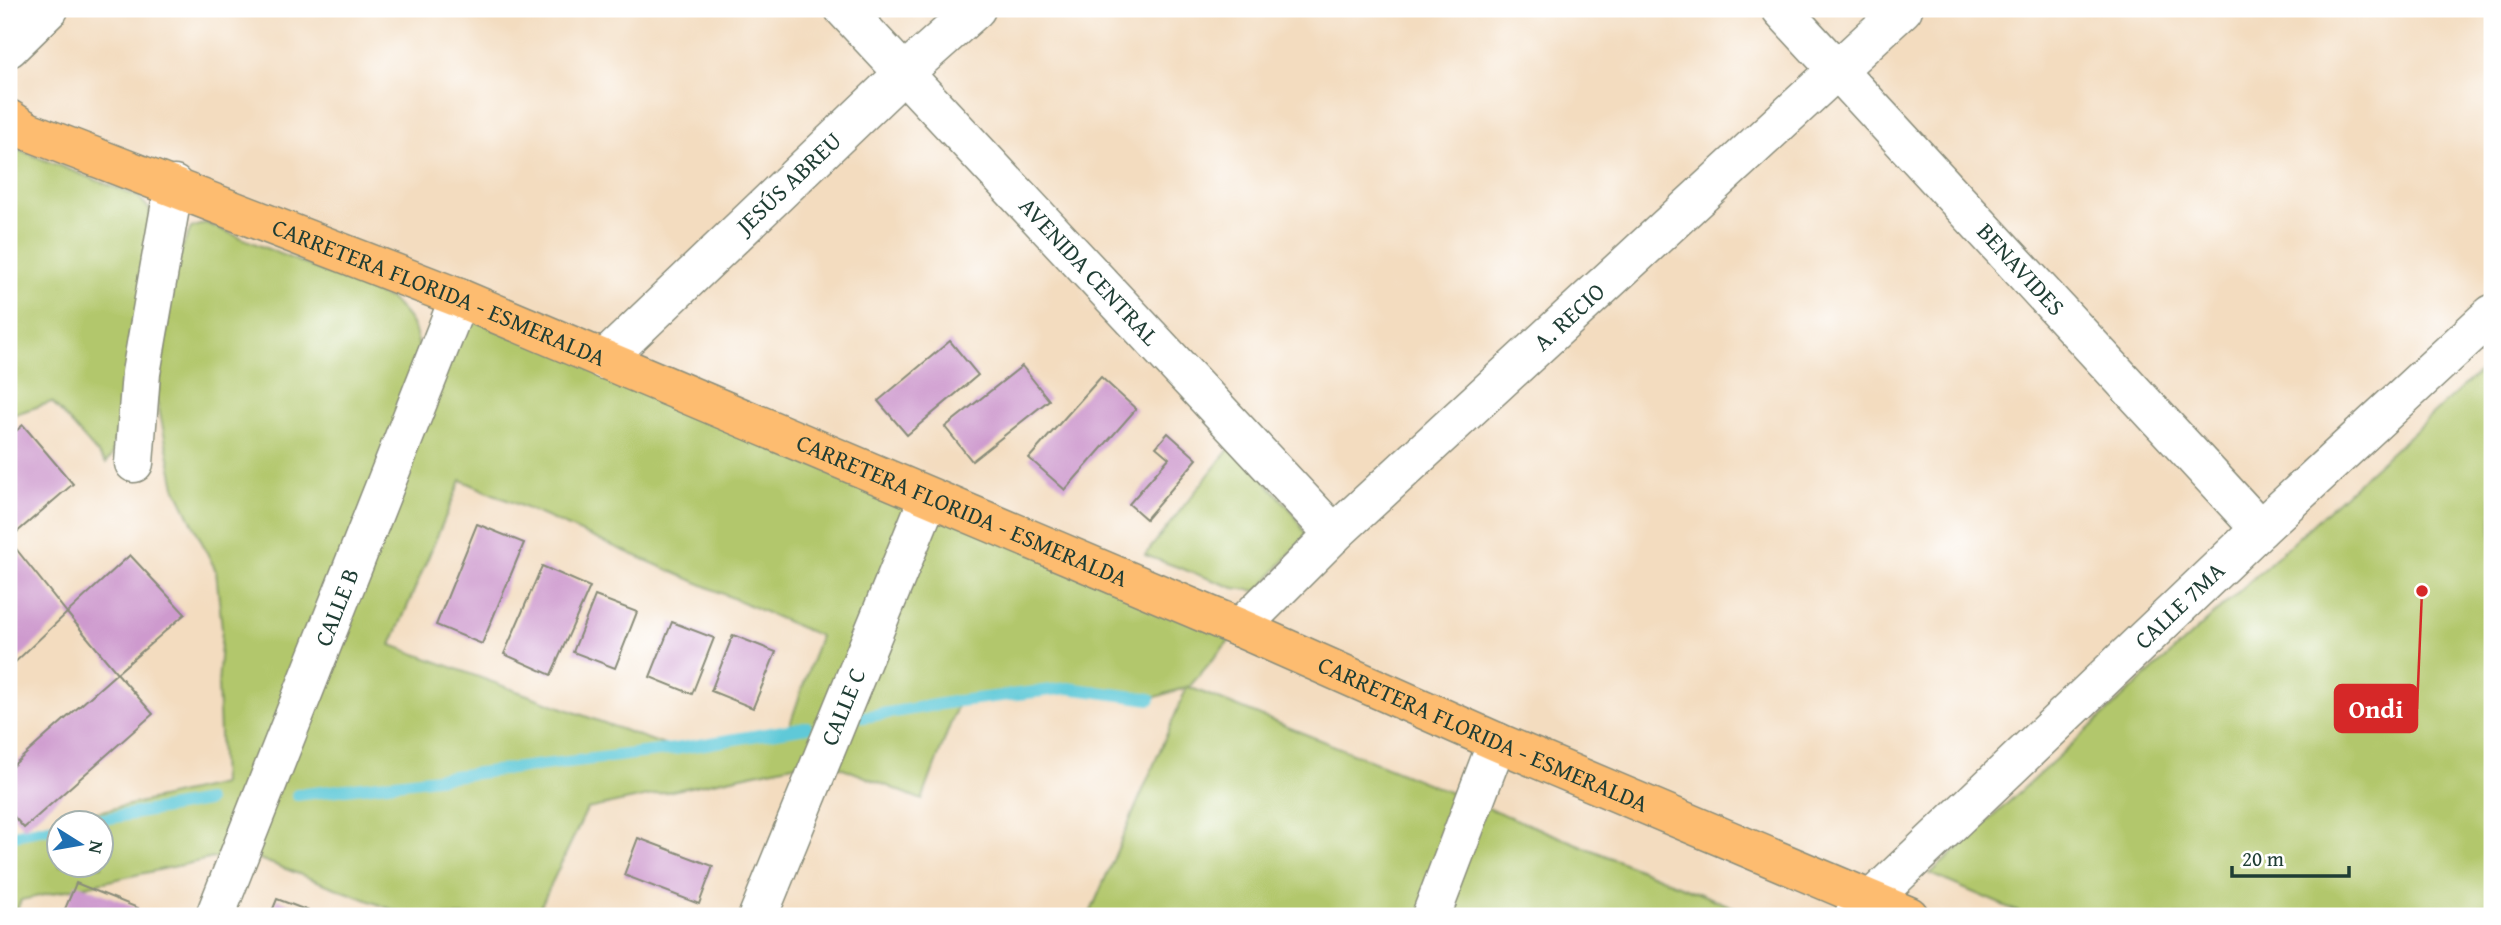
<svg xmlns="http://www.w3.org/2000/svg" width="2501" height="925" viewBox="0 0 2501 925" font-family="'Gentium Book Plus',serif">
	<rect width="100%" height="100%" fill="#fff"/>
	<filter id="ink" filterUnits="userSpaceOnUse"><feTurbulence type="fractalNoise" baseFrequency=".0143" numOctaves="2"/><feDisplacementMap in="SourceGraphic" scale="14" xChannelSelector="R" yChannelSelector="G"/><feConvolveMatrix kernelMatrix="1 2 1 2 8 2 1 2 1" color-interpolation-filters="sRGB"/></filter>
	<filter id="wash" filterUnits="userSpaceOnUse"><feTurbulence type="fractalNoise" baseFrequency=".00686" numOctaves="4" result="noise"/><feDisplacementMap in="SourceGraphic" scale="28" xChannelSelector="R" yChannelSelector="G"/><feGaussianBlur stdDeviation="1.57" result="paint"/><feColorMatrix in="noise" values="0 0 0 0 0 0 0 0 0 0 0 0 0 0 0 0 0 1.4 0 .05"/><feComposite in="paint" operator="in"/></filter>
	<g filter="url(#wash)">
		<rect width="100%" height="100%" fill="#f3dcbf"/>
		<g fill="#b2c76c" stroke="#688250" stroke-width="2" fill-rule="evenodd">
			<path d="M9 146 139 197 150 210 155 232 112 456 106 463 52 402 9 416Z"/>
			<path d="M205 223 390 299C409 316 417 326 419 351L459 298 1240 628 1189 687 1755 916H1089L1187 687 1150 699 1068 688 959 701 922 800 821 759 587 809 536 916H409L241 852 21 900 14 916H9V832L222 784 218 685 222 629 216 571 175 487 157 399 176 261 191 228ZM461 480 820 636 788 730 675 749 391 645ZM60 824H102V866H60Z"/>
			<path d="M2492 360V916H2028L1930 874Z"/>
			<path d="M1233 444 1292 511 1306 535 1258 591 1234 588 1145 555Z"/>
		</g>
		<g fill="none" stroke-linecap="round" stroke-linejoin="round">
			<g stroke="#5ec9d8" stroke-width="12">
				<path d="M864 717 959 701 1068 688 1150 699"/>
				<path d="M297 795 675 749 807 727"/>
				<path d="M75 824 207 801"/>
				<path d="M9 836 60 826"/>
			</g>
		</g>
		<g id="blocks">
			<g fill="#ce9ace">
				<path d="M950 341 978 375 907 435 878 401Z"/>
				<path d="M1022 366 1049 400 972 461 945 427Z"/>
				<path d="M1101 377 1136 409 1065 490 1029 458Z"/>
				<path d="M23 425 73 484 9 539V437Z"/>
				<path d="M1168 433 1197 459 1146 519 1129 504 1169 458 1156 447Z"/>
				<path d="M477 524 524 543 482 644 436 625Z"/>
				<path d="M9 540 67 613 9 668Z"/>
				<path d="M130 555 185 614 117 673 67 613Z"/>
				<path d="M542 566 590 587 551 675 504 654Z"/>
				<path d="M595 596 637 612 615 668 573 652Z"/>
				<path d="M672 622 714 638 692 694 650 677Z"/>
				<path d="M733 635 776 652 753 708 711 691Z"/>
				<path d="M117 673 153 714 24 828 9 811V769Z"/>
				<path d="M638 838 713 866 699 904 624 875Z"/>
				<path d="M76 883 138 908 135 916H62Z"/>
				<path d="M277 899 322 916H270Z"/>
			</g>
		</g>
	</g>
	<g filter="url(#ink)">
		<use href="#blocks" fill-opacity="0" stroke="#898c7a" stroke-width="2"/>
		<g fill="none" stroke-linecap="round" stroke-linejoin="round">
			<defs>
				<g id="minor">
					<path id="s1" d="M844 9 1334 534"/>
					<path id="s2" d="M1781 9 2260 529"/>
					<path d="M9 48 49 9"/>
					<path id="s3" d="M604 360 904 73 976 9"/>
					<path d="M134 463 141 373 174 185"/>
					<path id="s4" d="M1240 628 1334 534 1903 9"/>
					<path id="s5" d="M215 916 459 298"/>
					<path id="s6" d="M758 916 928 499"/>
					<path d="M1431 916 1497 742"/>
					<path id="s7" d="M1854 916 2260 529 2492 314"/>
				</g>
				<g id="major">
					<path id="s8" d="M9 119 28 131 459 298 1240 628 1497 742 1909 916"/>
				</g>
			</defs>
			<use href="#minor" stroke="#898c7a" stroke-width="41"/>
			<use href="#major" stroke="#898c7a" stroke-width="41"/>
			<use href="#minor" stroke="#fff" stroke-width="38"/>
			<use href="#major" stroke="#fdbc6f" stroke-width="38"/>
		</g>
	</g>
	<g text-anchor="middle" stroke-width="5" stroke-linejoin="round" paint-order="stroke">
		<g font-size="24" fill="#1f3d34" stroke="#fff">
			<text dy="8" stroke="none"><textPath href="#s3" startOffset="256">JESÚS ABREU</textPath></text>
			<text dy="8" stroke="none"><textPath href="#s2" startOffset="354">BENAVIDES</textPath></text>
			<text dy="8" stroke="none"><textPath href="#s1" startOffset="359">AVENIDA CENTRAL</textPath></text>
			<text dy="8" stroke="none"><textPath href="#s8" startOffset="464">CARRETERA FLORIDA - ESMERALDA</textPath></text>
			<text dy="8" stroke="none"><textPath href="#s4" startOffset="453">A. RECIO</textPath></text>
			<text dy="8" stroke="none"><textPath href="#s8" startOffset="1031">CARRETERA FLORIDA - ESMERALDA</textPath></text>
			<text dy="8" stroke="none"><textPath href="#s7" startOffset="450">CALLE 7MA</textPath></text>
			<text dy="8" stroke="none"><textPath href="#s5" startOffset="332">CALLE B</textPath></text>
			<text dy="8" stroke="none"><textPath href="#s6" startOffset="226">CALLE C</textPath></text>
			<text dy="8" stroke="none"><textPath href="#s8" startOffset="1598">CARRETERA FLORIDA - ESMERALDA</textPath></text>
		</g>
	</g>
	<path fill="none" stroke="#d62828" stroke-width="2.5" d="M2422 591L2417 709"/>
	<circle fill="#d62828" stroke="#fff" stroke-width="2.5" cx="2422" cy="591" r="7"/>
	<rect fill="#d62828" stroke="#d62828" stroke-width="2.5" x="2335" y="685" width="82" height="47" rx="7"/>
	<g font-size="26" text-anchor="middle" font-weight="bold" fill="#fff">
		<text x="2376" y="718">Ondi</text>
	</g>
	<rect width="2501" height="925" fill="none" stroke="#fff" stroke-width="35"/>
	<g transform="translate(80 844) rotate(101)"><circle r="33" fill="#ffffff" stroke="#a5b1ae" stroke-width="2"/>
	<path d="M0-5L12 26L0 18L-12 26Z" fill="#1f6fb2"/>
	<text y="-10" font-size="19" font-weight="bold" text-anchor="middle" fill="#1f3d34">N</text>
	</g>
	<path d="M2232 866v10h117v-10" fill="none" stroke="#1f3d34" stroke-width="3.5"/>
	<text x="2242" y="866" font-size="21" fill="#1f3d34" stroke="#ffffff" stroke-width="5" paint-order="stroke">20 m</text>
</svg>
